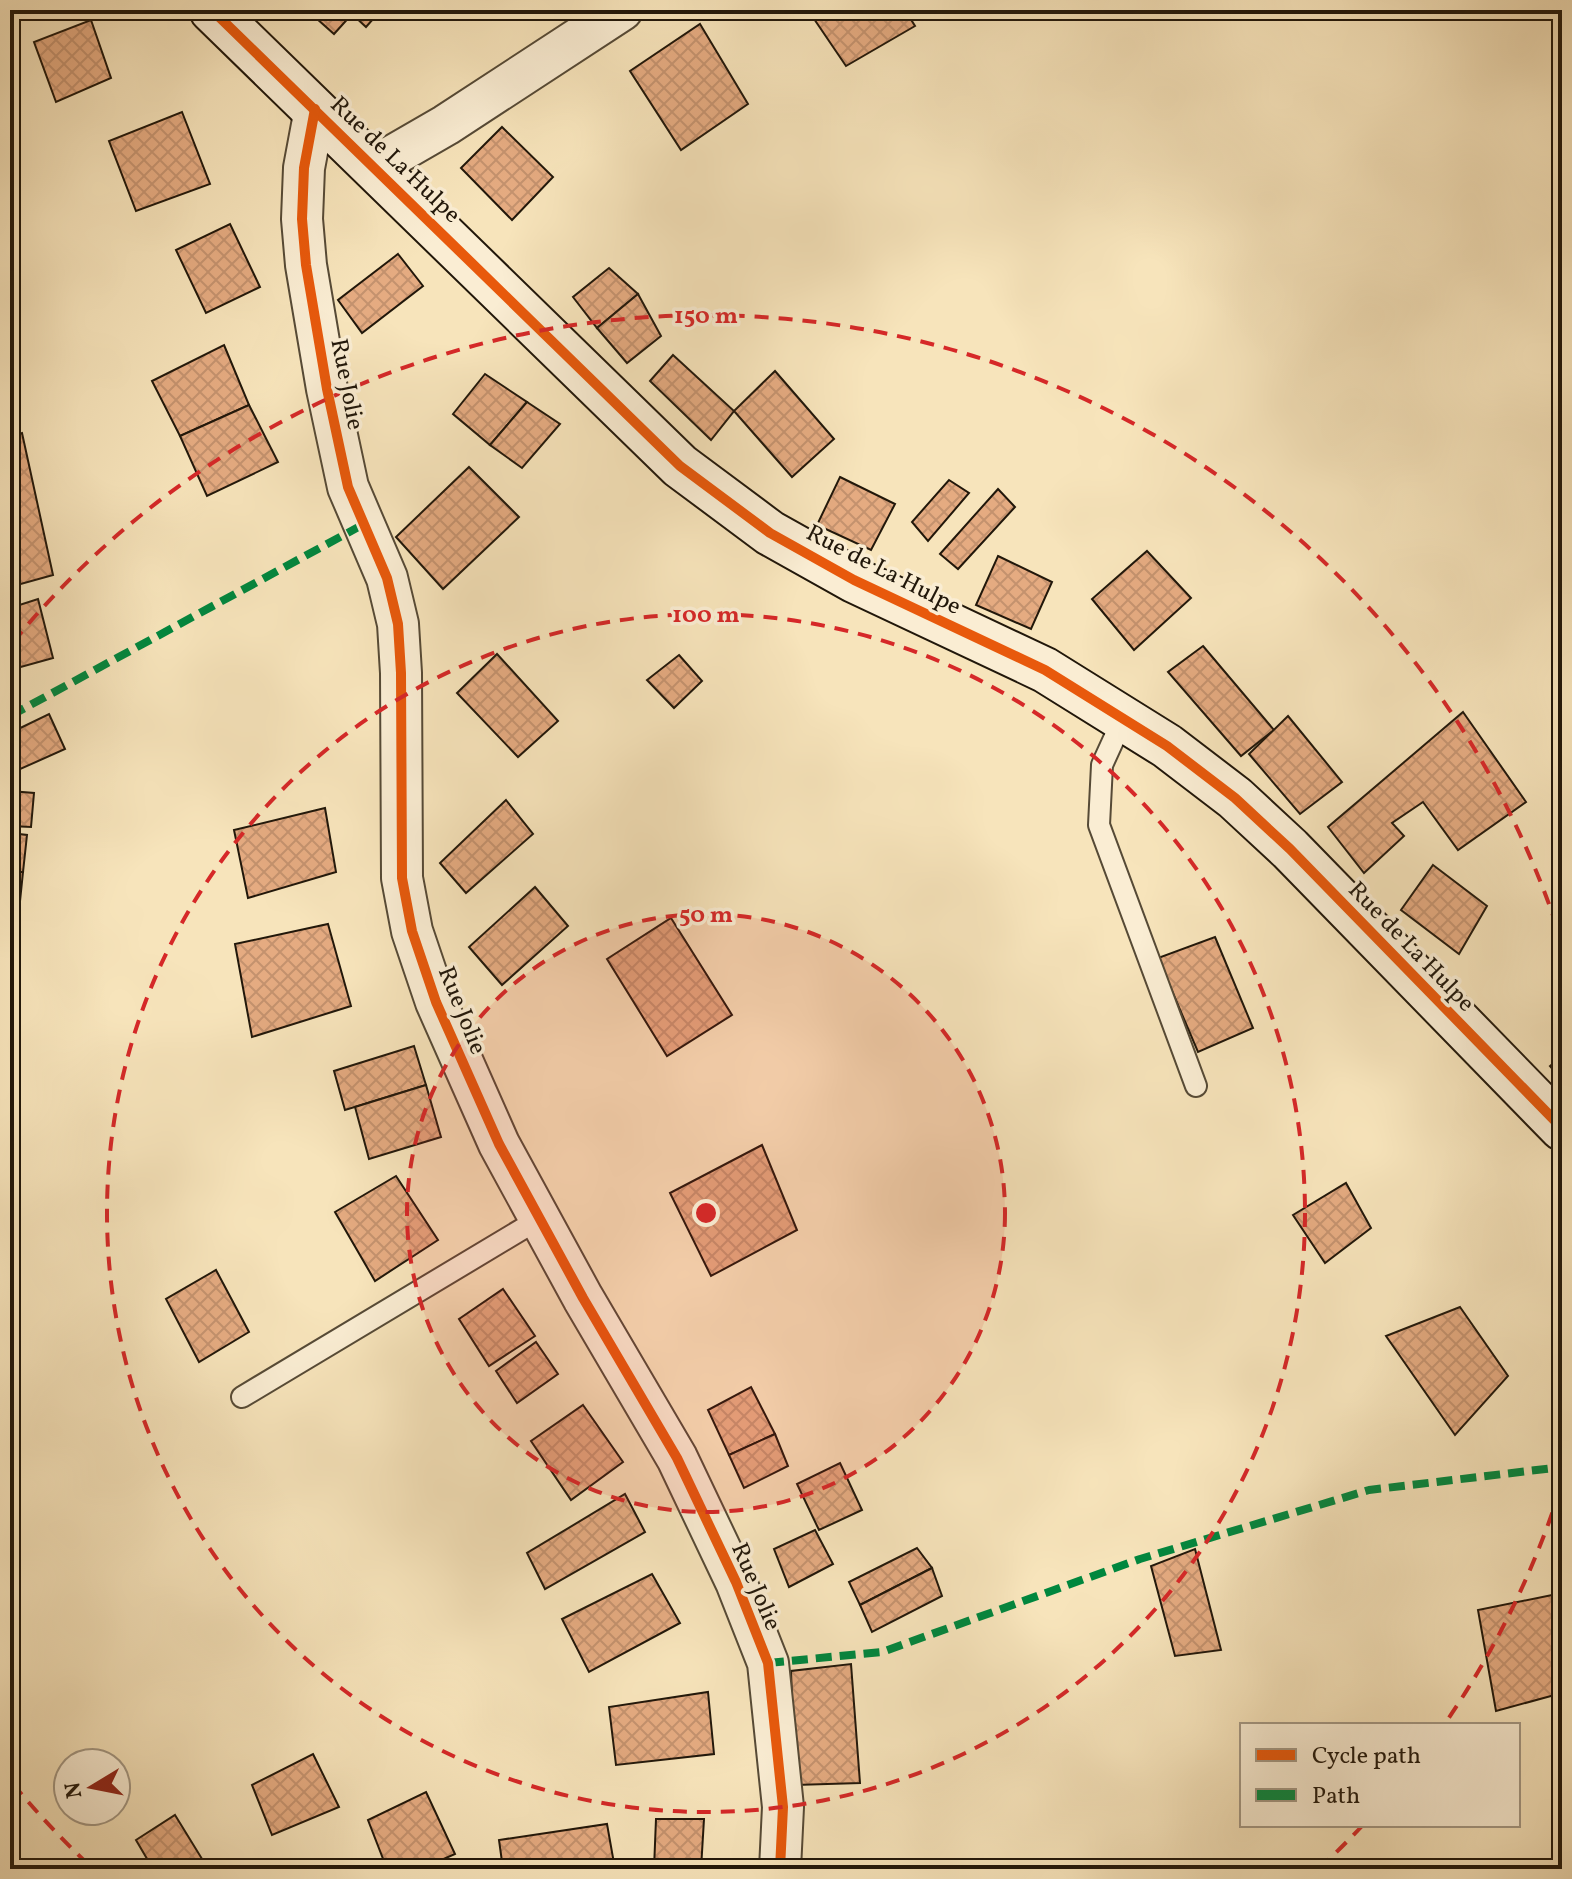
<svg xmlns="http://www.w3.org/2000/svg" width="1572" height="1879" viewBox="0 0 1572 1879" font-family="Vollkorn,serif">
	<defs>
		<pattern id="building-cross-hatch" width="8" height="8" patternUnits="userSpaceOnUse" patternTransform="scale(2)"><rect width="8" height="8" fill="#e5ab81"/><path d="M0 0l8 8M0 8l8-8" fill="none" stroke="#c4926e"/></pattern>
	</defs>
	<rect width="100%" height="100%" fill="#f7e4bb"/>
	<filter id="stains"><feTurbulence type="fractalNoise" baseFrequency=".0025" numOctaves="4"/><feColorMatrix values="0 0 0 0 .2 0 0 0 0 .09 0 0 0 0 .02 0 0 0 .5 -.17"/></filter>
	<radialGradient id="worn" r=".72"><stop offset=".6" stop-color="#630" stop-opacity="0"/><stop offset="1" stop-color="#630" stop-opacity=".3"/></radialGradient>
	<g fill="url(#building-cross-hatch)" stroke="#21170a" stroke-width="2">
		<path d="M307 10H381L366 27 352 14 334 34Z"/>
		<path d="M808 10H905L915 26 846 66Z"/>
		<path d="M91 20 111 78 56 102 34 42Z"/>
		<path d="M700 24 748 104 681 150 630 71Z"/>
		<path d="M182 112 210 184 136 211 109 141Z"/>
		<path d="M502 127 553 177 512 220 461 168Z"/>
		<path d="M230 224 260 287 206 313 176 250Z"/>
		<path d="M398 254 423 286 362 333 338 300Z"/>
		<path d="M609 268 638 294 597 328 573 297Z"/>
		<path d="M638 294 661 336 627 363 597 328Z"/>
		<path d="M224 345 249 405 180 436 152 381Z"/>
		<path d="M673 355 734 411 711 440 650 381Z"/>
		<path d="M775 371 834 439 792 477 734 411Z"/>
		<path d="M485 374 527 402 490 445 453 414Z"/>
		<path d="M527 402 560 424 522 468 490 445Z"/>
		<path d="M249 405 278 462 207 496 180 436Z"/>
		<path d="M22 433 53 575 10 587V437Z"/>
		<path d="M469 467 519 517 443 589 396 537Z"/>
		<path d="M840 477 895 504 871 550 817 525Z"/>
		<path d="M949 480 969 493 928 541 912 522Z"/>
		<path d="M998 489 1015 507 958 569 940 554Z"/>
		<path d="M1147 551 1191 598 1134 650 1092 599Z"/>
		<path d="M998 556 1052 582 1031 629 976 605Z"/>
		<path d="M38 599 53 658 10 670V608Z"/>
		<path d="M1203 646 1274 730 1241 756 1168 672Z"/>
		<path d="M497 654 558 721 518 757 457 693Z"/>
		<path d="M679 655 702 681 674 708 647 680Z"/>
		<path d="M1463 712 1526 802 1458 850 1423 802 1392 823 1404 836 1364 873 1328 827Z"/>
		<path d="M49 714 65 749 18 770 10 753V733Z"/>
		<path d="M1288 716 1342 782 1300 814 1249 754Z"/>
		<path d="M10 791 34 793 31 827 10 826Z"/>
		<path d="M506 800 533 834 466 893 440 863Z"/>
		<path d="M325 808 336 872 248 898 234 830Z"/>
		<path d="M10 833 27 835 23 872H10Z"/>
		<path d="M1433 865 1487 906 1459 954 1401 910Z"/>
		<path d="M10 872H23L19 911 10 910Z"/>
		<path d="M535 887 568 926 502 985 469 947Z"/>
		<path d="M10 910 19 911 13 961H10Z"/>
		<path d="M671 918 732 1015 667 1056 607 959Z"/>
		<path d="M328 924 351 1006 252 1037 235 944Z"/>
		<path d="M1215 937 1253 1028 1198 1052 1158 958Z"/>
		<path d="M414 1046 426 1085 345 1110 334 1071Z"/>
		<path d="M1562 1056V1080L1550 1066Z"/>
		<path d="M426 1085 441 1137 369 1159 355 1107Z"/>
		<path d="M762 1145 797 1230 711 1276 670 1193Z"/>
		<path d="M396 1176 438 1240 375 1281 335 1212Z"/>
		<path d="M1346 1183 1371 1228 1325 1263 1293 1215Z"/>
		<path d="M216 1270 249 1332 199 1362 166 1299Z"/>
		<path d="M503 1289 535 1336 489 1366 459 1319Z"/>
		<path d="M1460 1307 1508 1376 1455 1435 1386 1336Z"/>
		<path d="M536 1342 558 1374 517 1403 496 1371Z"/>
		<path d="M751 1387 775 1434 729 1455 708 1410Z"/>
		<path d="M583 1405 623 1462 571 1500 531 1441Z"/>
		<path d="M775 1434 788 1466 744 1488 729 1455Z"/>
		<path d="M840 1463 862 1510 819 1530 797 1484Z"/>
		<path d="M625 1494 645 1532 545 1589 527 1553Z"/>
		<path d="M815 1530 833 1564 789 1587 774 1549Z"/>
		<path d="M917 1548 932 1568 860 1605 849 1582Z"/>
		<path d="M1195 1549 1221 1650 1175 1656 1151 1566Z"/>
		<path d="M932 1568 942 1596 872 1632 860 1605Z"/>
		<path d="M652 1574 680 1623 589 1672 562 1619Z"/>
		<path d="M1562 1593V1693L1496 1711 1478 1610Z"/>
		<path d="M851 1664 860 1783 795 1785 791 1671Z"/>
		<path d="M708 1692 714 1754 616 1765 609 1707Z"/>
		<path d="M313 1754 339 1807 272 1835 252 1785Z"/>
		<path d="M426 1792 455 1854 421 1869H387L368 1820Z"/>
		<path d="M175 1815 207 1867 153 1869 136 1840Z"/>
		<path d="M656 1819H704L701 1869H654Z"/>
		<path d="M607 1824 615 1869H503L499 1840Z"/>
	</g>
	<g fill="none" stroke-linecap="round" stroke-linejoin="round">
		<defs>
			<g id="lane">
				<path d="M1123 719 1102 765 1099 825 1196 1086"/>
				<path d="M242 1397 539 1219"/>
			</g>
			<g id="street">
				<path d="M315 109 304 168 302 219 306 265 327 389 348 487 387 578 398 624 401 673 402 878 412 931 436 1002 499 1144 583 1298 677 1458 736 1582 768 1663 783 1807 780 1869"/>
				<path d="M375 166 446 125 622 10"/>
			</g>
			<path id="secondary" d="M212 10 680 466 770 533 854 580 1045 670 1167 746 1235 798 1290 849 1562 1128"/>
		</defs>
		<use href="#lane" stroke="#564a36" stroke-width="24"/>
		<use href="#street" stroke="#564a36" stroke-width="44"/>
		<use href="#secondary" stroke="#21170a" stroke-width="48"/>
		<use href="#lane" stroke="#faedd3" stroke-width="20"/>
		<use href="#street" stroke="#faedd3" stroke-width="40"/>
		<use href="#secondary" stroke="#faedd3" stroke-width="44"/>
		<g stroke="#00873e" stroke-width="8" stroke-dasharray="16 8" stroke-linecap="butt">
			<path d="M10 716 364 524"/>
			<path d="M768 1663 882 1652 1140 1559 1369 1490 1562 1467"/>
		</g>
		<defs>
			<g id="cycleway">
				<path d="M212 10 680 466 770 533 854 580 1045 670 1167 746 1235 798 1290 849 1562 1128"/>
				<path d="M315 109 304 168 302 219 306 265 327 389 348 487 387 578 398 624 401 673 402 878 412 931 436 1002 499 1144 583 1298 677 1458 736 1582 768 1663 783 1807 780 1869"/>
			</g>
		</defs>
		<use href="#cycleway" stroke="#faedd3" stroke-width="15"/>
		<use href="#cycleway" stroke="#e8590c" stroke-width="10"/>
	</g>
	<circle cx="706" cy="1213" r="299" fill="#d62828" fill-opacity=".12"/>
	<g fill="none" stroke="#d62828" stroke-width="4" stroke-dasharray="14 10">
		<circle cx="706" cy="1213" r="299"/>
		<circle cx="706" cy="1213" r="599"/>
		<path d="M1560 1490A898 898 0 0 1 1446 1722M1363 1825A898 898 0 0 1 1324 1864M88 1864A898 898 0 0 1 13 1784M13 642A898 898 0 0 1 1560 936"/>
	</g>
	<g text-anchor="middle" stroke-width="7" stroke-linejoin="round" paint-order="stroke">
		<g font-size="24" fill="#21170a" stroke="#faedd3">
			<text transform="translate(396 159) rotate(44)" y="8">Rue de La Hulpe</text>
			<text transform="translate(348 384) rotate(79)" y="8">Rue Jolie</text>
			<text transform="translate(884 569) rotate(27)" y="8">Rue de La Hulpe</text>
			<text transform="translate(1412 946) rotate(46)" y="8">Rue de La Hulpe</text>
			<text transform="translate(463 1010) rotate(68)" y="8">Rue Jolie</text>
			<text transform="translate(757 1586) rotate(67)" y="8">Rue Jolie</text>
		</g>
	</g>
	<circle cx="706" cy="1213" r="12" fill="#d62828" stroke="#faedd3" stroke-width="4"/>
	<g font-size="24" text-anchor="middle" font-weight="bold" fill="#d62828" stroke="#faedd3" stroke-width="7" stroke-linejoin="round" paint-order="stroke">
		<text x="706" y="323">150 m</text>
		<text x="706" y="622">100 m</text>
		<text x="706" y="922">50 m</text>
	</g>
	<rect width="1572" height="1879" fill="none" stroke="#f7e4bb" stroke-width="40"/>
	<rect x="12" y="12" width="1548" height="1855" fill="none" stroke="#21170a" stroke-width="4"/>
	<rect x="20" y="20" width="1532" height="1839" fill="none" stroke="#21170a" stroke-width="2"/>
	<rect x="1240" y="1723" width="280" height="104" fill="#faedd3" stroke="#a39783" stroke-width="2"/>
	<rect x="1256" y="1749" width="40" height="12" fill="#e8590c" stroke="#a39783" stroke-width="2"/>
	<text x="1312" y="1763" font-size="24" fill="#21170a">Cycle path</text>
	<rect x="1256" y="1789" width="40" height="12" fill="#00873e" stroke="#a39783" stroke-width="2"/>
	<text x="1312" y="1803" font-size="24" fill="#21170a">Path</text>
	<g transform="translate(92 1787) rotate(260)"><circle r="38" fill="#faedd3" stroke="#a39783" stroke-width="2"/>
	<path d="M0-6L14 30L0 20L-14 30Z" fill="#8f2418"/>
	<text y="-12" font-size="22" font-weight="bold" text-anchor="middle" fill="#21170a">N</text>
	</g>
	<rect width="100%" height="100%" filter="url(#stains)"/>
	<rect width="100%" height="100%" fill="url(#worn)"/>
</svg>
